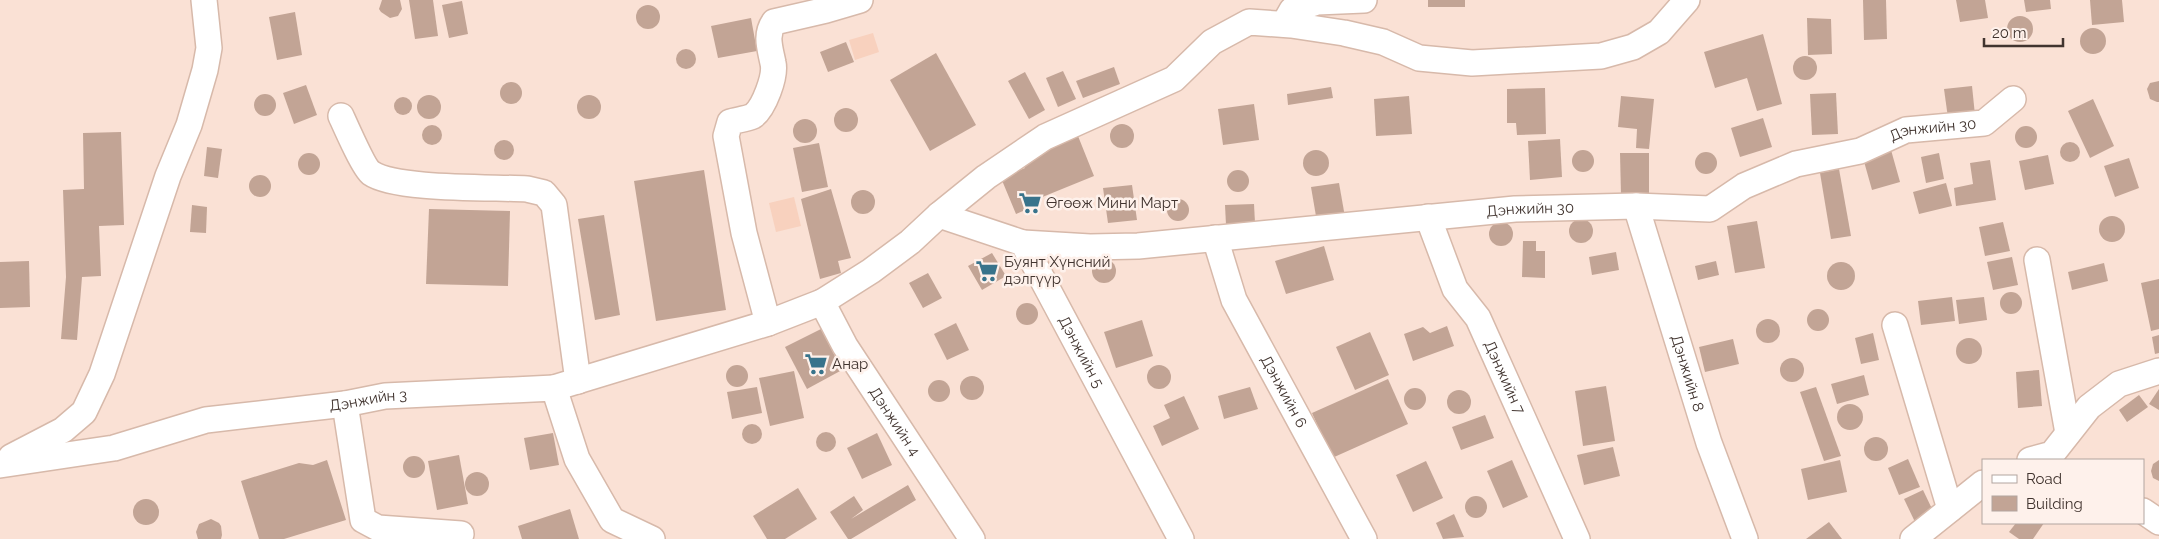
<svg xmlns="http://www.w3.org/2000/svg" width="2159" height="539" viewBox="0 0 2159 539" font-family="Raleway,sans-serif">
	<rect width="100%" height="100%" fill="#fae1d5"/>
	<g fill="#f8d1be">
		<path d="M873 33 879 52 855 60 849 40Z"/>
		<path d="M794 197 801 226 776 232 769 203Z"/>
	</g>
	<g fill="#c2a495">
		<path d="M400 0 402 9 398 16 390 18 381 12 379 9 382 0Z"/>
		<path d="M409 0H433L438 36 415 39Z"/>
		<rect x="1428" y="0" width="37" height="7"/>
		<path d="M1863 0H1886L1887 39 1864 40Z"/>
		<path d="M1956 0H1985L1988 18 1960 22Z"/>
		<path d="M2024 0H2050L2051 9 2026 12Z"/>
		<path d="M2090 0H2122L2124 22 2092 25Z"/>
		<path d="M462 1 468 34 449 38 442 5Z"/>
		<circle cx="648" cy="17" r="12"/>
		<path d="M295 12 302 55 277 60 269 17Z"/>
		<circle cx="2020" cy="29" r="13"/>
		<path d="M751 18 757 51 718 58 711 26Z"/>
		<path d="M1807 18 1831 19 1832 54 1808 55Z"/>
		<circle cx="2093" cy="41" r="13"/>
		<path d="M1763 34 1782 104 1757 111 1747 78 1715 88 1704 52Z"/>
		<path d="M846 42 854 62 828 72 820 52Z"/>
		<circle cx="686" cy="59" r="10"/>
		<path d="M936 53 976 125 930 151 890 80Z"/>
		<circle cx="1805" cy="68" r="12"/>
		<path d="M1114 67 1120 84 1083 98 1076 81Z"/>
		<path d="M1063 71 1076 99 1058 107 1046 78Z"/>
		<path d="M1025 72 1045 110 1029 119 1008 81Z"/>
		<path d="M2159 81V102H2157L2150 99 2147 89 2150 83Z"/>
		<circle cx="511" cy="93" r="11"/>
		<path d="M306 85 317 115 294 124 283 93Z"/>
		<path d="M1972 86 1975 115 1948 118 1944 89Z"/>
		<path d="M1331 87 1333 98 1288 105 1287 94Z"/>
		<path d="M1545 88 1546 134 1517 135 1516 123H1507V89Z"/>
		<path d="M1836 93 1838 134 1812 135 1810 94Z"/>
		<circle cx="265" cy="105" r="11"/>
		<circle cx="429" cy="107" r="12"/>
		<circle cx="589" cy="107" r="12"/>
		<path d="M1409 96 1412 134 1376 136 1374 99Z"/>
		<path d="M1621 96 1654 99 1649 149 1636 148 1637 129 1618 127Z"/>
		<circle cx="403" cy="106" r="9"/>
		<path d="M2093 99 2114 146 2090 158 2068 111Z"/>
		<path d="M1254 104 1259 140 1223 145 1218 109Z"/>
		<circle cx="846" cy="120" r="12"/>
		<path d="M1763 118 1772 147 1740 157 1731 128Z"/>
		<circle cx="805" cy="131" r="12"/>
		<circle cx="1122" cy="136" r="12"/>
		<circle cx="432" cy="135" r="10"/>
		<circle cx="2026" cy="137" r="11"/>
		<path d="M121 132 124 225 99 226 101 276 82 277 77 340 61 339 66 277 63 190 84 189 83 133Z"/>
		<path d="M1078 136 1094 176 1035 200 1037 205 1016 214 1001 178 1025 168 1021 160Z"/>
		<path d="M1560 139 1562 177 1530 180 1528 141Z"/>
		<circle cx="504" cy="150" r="10"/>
		<circle cx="2070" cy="152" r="10"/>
		<path d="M819 143 828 187 802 192 793 148Z"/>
		<path d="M207 147 222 149 218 178 204 176Z"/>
		<circle cx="1583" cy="161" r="11"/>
		<circle cx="1316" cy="163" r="13"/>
		<path d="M1891 150 1900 182 1872 190 1863 158Z"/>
		<circle cx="1706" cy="163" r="11"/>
		<circle cx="309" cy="164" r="11"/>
		<path d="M1620 153H1649V194L1621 195Z"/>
		<path d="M1939 153 1944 179 1926 183 1921 157Z"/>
		<path d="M2048 155 2054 184 2025 190 2019 161Z"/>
		<path d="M2129 158 2139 188 2115 197 2104 166Z"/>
		<path d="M1990 160 1996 200 1956 206 1954 188 1973 184 1970 163Z"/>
		<path d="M1839 169 1851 236 1831 239 1820 173Z"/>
		<circle cx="1238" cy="181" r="11"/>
		<path d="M704 170 726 310 656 321 634 181Z"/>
		<circle cx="260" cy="186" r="11"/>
		<path d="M1339 183 1345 217 1317 222 1311 187Z"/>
		<path d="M1946 183 1952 206 1919 214 1913 192Z"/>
		<path d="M1132 185 1137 220 1108 223 1103 188Z"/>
		<path d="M831 189 851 258 838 261 841 273 820 279 801 199Z"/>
		<circle cx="863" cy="202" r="12"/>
		<circle cx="1178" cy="210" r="11"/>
		<path d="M1254 204 1255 223 1226 225 1225 205Z"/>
		<path d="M192 205 207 207 206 233 190 232Z"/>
		<path d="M429 209 510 211 508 286 426 284Z"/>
		<path d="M604 215 620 315 595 320 578 219Z"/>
		<circle cx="2112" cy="229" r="13"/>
		<circle cx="1581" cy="231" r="12"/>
		<path d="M1757 221 1765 268 1735 273 1727 226Z"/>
		<path d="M2003 222 2010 251 1985 256 1979 227Z"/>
		<circle cx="1501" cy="234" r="12"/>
		<path d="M1523 241H1536V251H1545V278L1522 277Z"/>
		<path d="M1324 246 1334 280 1286 294 1275 261Z"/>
		<path d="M1616 252 1619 270 1592 275 1589 257Z"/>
		<path d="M992 253 1006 276 982 290 968 266Z"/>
		<path d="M2012 257 2018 285 1993 290 1987 262Z"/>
		<circle cx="1104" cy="271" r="12"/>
		<path d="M29 261 30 307 0 308V262Z"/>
		<path d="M1716 261 1719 275 1698 280 1695 266Z"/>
		<circle cx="1841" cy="276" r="14"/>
		<path d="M2104 263 2108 281 2072 290 2068 272Z"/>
		<path d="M928 273 942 298 923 308 909 283Z"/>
		<path d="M2159 279V329L2151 331 2141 283Z"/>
		<circle cx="2011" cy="303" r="11"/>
		<path d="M1952 297 1955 321 1921 325 1918 301Z"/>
		<path d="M1984 297 1987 320 1959 324 1956 300Z"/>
		<circle cx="1027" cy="314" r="11"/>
		<circle cx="1818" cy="320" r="11"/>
		<circle cx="1768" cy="331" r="12"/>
		<path d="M1142 320 1153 356 1116 368 1104 332Z"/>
		<path d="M956 323 969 350 947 360 934 334Z"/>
		<path d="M1447 326 1454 346 1413 361 1404 334 1423 327 1430 333Z"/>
		<path d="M821 329 842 370 807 389 785 347Z"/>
		<path d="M1370 332 1389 375 1355 390 1336 347Z"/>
		<path d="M1873 333 1879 360 1861 364 1855 338Z"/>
		<path d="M2159 335V353L2155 354 2152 337Z"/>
		<circle cx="1969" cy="351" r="13"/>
		<path d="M1733 339 1739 364 1705 372 1699 347Z"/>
		<circle cx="1792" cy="370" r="12"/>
		<circle cx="737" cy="376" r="11"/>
		<circle cx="1159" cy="377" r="12"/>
		<path d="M2039 370 2042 406 2018 408 2016 372Z"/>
		<path d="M794 371 804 418 770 426 759 378Z"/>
		<path d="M1864 375 1869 395 1837 404 1831 384Z"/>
		<circle cx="972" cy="388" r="12"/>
		<path d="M1388 379 1408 424 1332 458 1312 413Z"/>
		<circle cx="939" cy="391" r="11"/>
		<path d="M1606 386 1615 441 1583 446 1575 391Z"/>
		<path d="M757 387 762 413 732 419 727 392Z"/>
		<path d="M1250 387 1258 409 1224 419 1218 396Z"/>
		<path d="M1816 387 1841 456 1824 461 1800 392Z"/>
		<circle cx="1415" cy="399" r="11"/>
		<path d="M2159 389V410L2149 404Z"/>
		<circle cx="1459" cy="402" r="12"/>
		<path d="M2139 395 2148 407 2127 422 2119 410Z"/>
		<path d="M1184 396 1199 429 1162 446 1153 426 1170 418 1164 405Z"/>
		<circle cx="1850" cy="417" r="13"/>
		<path d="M1485 415 1494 438 1461 450 1452 427Z"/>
		<circle cx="752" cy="434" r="10"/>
		<circle cx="826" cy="442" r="10"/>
		<path d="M553 433 559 465 530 470 524 438Z"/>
		<path d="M877 433 892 465 862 479 847 448Z"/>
		<circle cx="1876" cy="449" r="12"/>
		<path d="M1613 447 1620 476 1584 485 1577 455Z"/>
		<path d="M459 455 468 504 437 510 428 461Z"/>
		<circle cx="414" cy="467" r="11"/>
		<path d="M1908 459 1920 487 1899 495 1888 468Z"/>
		<path d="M327 460 346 520 284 539H259L241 481 299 463 313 465Z"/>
		<path d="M1512 460 1528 497 1503 508 1487 471Z"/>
		<path d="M1840 460 1847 492 1808 500 1801 469Z"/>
		<path d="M2159 460V481L2153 478 2151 471 2153 464Z"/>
		<path d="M1426 461 1443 498 1413 512 1396 475Z"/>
		<circle cx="477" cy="484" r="12"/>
		<path d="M908 485 916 500 851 539H848L830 512 854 496 863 510 851 519Z"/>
		<path d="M798 488 817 519 785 539H767L753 516Z"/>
		<path d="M1923 490 1934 513 1915 522 1904 499Z"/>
		<circle cx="1476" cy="507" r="11"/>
		<circle cx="146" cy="512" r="13"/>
		<path d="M570 509 579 539H522L518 526Z"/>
		<path d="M1454 514 1464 537 1443 539 1436 523Z"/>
		<path d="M211 519 219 523 221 526 222 535 221 539H198L196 532 199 524Z"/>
		<path d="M1829 522 1842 539H1806Z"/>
		<path d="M2016 523H2044L2033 539H2019L2009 532Z"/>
	</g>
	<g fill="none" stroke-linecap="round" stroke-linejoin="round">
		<defs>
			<g id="minor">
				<path d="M1284 24 1292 10 1317 2 1364 0"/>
				<path d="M341 116C346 127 364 168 371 173 395 190 494 187 527 189L544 193 554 205 578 381"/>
				<path id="s1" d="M1636 206 1709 443 1745 539"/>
				<path id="s2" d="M939 215 1023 243 1181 539"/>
				<path id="s3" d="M1428 217 1455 289 1478 318 1577 539"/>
				<path id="s4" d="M1215 238 1234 300 1364 539"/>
				<path id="s5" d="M1023 243 1090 247 1138 246 1515 209 1636 206 1710 209 1744 186 1796 164 1860 151 1906 130 1984 123 2013 99"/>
				<path d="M2037 260 2068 433"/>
				<path id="s6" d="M822 302 845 346 972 539"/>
				<path d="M768 323 744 233 726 136 730 122C736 120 747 119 753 116 764 108 776 76 773 63 770 48 765 35 774 22L826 10 860 0"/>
				<path d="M1895 325 1950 509"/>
				<path d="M554 388 768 323 822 302 871 271 910 242 939 215 986 177 1045 137 1174 79 1212 42 1249 22 1291 25 1344 33 1383 42 1419 58 1472 63 1601 56 1633 47 1659 32 1687 0"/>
				<path d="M345 404 363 520 378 528 461 534"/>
				<path d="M11 457 63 430 84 412 102 374 168 176 189 125 205 70 209 48 204 0"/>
				<path d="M2030 460 2052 454 2089 407 2119 384 2159 371"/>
				<path id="s7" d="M0 465 114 448 206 420 345 404 385 396 554 388 577 459 612 520 652 539"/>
				<path d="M2143 511 2159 522"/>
				<path d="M1913 539 1983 483"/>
			</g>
		</defs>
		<use href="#minor" stroke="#d7b9aa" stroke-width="28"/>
		<use href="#minor" stroke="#fff" stroke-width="25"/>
	</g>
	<defs>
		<symbol id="supermarket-bare" viewBox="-9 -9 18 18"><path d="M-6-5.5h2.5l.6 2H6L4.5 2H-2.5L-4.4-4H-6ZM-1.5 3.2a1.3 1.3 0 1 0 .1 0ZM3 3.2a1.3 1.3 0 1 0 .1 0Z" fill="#38738b" stroke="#fef1eb" stroke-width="2.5" paint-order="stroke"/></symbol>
	</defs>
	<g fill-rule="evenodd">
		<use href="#supermarket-bare" x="1014" y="187" width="32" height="32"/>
		<use href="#supermarket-bare" x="971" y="255" width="32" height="32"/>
		<use href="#supermarket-bare" x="800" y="348" width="32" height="32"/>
	</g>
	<g text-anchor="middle" stroke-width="5" stroke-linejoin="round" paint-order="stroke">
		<g font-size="15" fill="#41342f" stroke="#fef1eb">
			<text dy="5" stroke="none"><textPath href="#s5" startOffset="929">Дэнжийн 30</textPath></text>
			<text dy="5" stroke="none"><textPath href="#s5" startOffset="509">Дэнжийн 30</textPath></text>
			<text dy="5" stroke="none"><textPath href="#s2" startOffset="212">Дэнжийн 5</textPath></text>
			<text dy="5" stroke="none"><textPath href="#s1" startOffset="175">Дэнжийн 8</textPath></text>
			<text dy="5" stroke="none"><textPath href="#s3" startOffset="179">Дэнжийн 7</textPath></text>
			<text dy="5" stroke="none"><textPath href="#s4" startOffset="169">Дэнжийн 6</textPath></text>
			<text dy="5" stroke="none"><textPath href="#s7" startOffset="375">Дэнжийн 3</textPath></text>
			<text dy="5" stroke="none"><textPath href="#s6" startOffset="140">Дэнжийн 4</textPath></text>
		</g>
		<g font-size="15" fill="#41342f" stroke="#fef1eb" text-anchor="start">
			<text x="1046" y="208">Өгөөж Мини Март</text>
			<text x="1004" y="267">Буянт Хүнсний<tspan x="1004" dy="17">дэлгүүр</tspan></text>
			<text x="832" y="369">Анар</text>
		</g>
	</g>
	<rect x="1982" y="459" width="162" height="65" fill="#fef1eb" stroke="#b2a5a0"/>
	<rect x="1992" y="475" width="25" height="8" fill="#ffffff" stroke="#b2a5a0"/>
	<text x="2026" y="484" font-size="15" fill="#41342f">Road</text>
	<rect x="1992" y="496" width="25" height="15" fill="#c2a495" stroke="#b2a5a0"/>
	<text x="2026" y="509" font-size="15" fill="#41342f">Building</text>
	<path d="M1984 38v8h79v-8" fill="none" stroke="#41342f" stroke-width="2.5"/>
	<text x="1992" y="38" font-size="15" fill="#41342f" stroke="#fef1eb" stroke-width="4" paint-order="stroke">20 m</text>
</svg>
